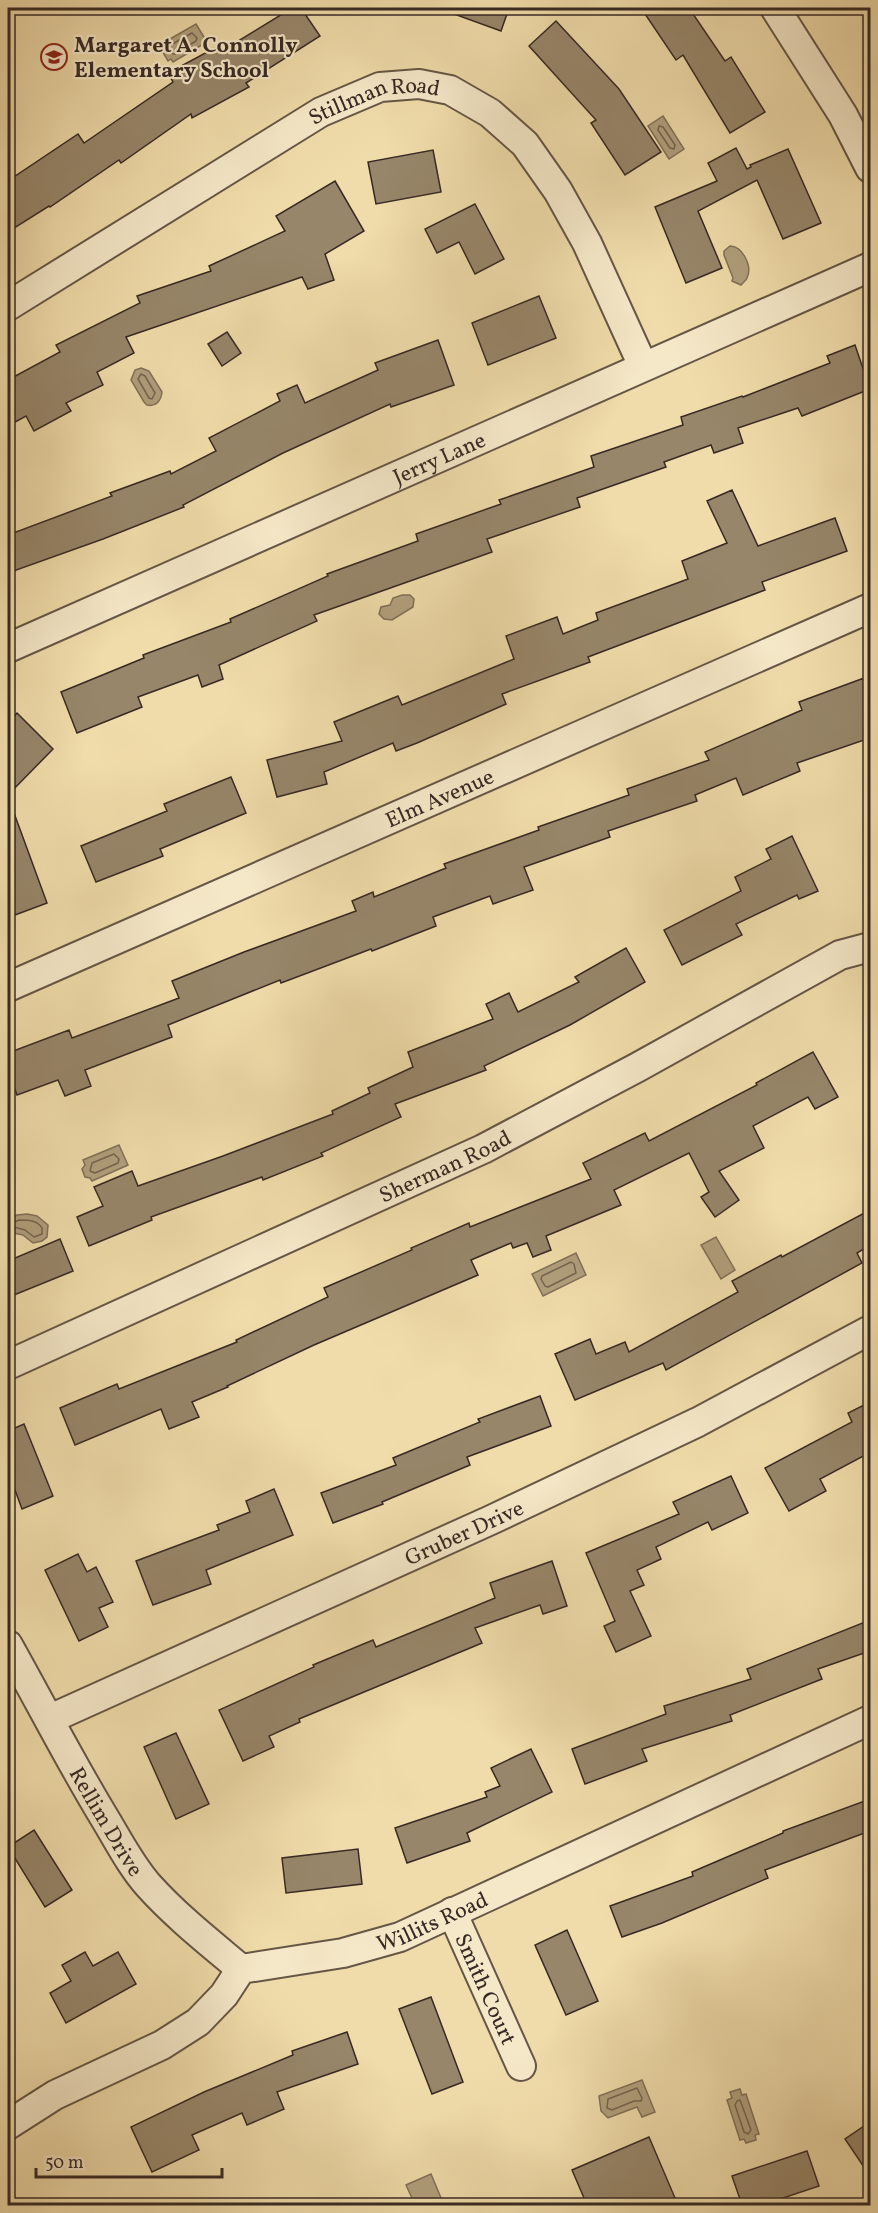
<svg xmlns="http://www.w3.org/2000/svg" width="878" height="2213" viewBox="0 0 878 2213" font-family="Vollkorn,serif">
	<rect width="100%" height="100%" fill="#f0dcaa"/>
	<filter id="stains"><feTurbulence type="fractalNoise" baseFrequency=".00333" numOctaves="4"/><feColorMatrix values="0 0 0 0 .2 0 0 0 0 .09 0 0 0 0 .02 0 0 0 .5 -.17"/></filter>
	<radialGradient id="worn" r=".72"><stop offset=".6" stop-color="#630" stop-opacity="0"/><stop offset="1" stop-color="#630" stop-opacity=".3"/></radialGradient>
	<g fill="#b19f7c" stroke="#807059" stroke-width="1.5">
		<path d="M196 24 207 42 173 62 171 59 168 61 161 49 163 47 161 44Z"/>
		<path d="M663 116 684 149 669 159 648 126Z"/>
		<path d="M730 246C742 246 753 266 747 278 747 279 742 284 741 285L732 281 733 278 724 255V251Z"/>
		<path d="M141 368 149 371 162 392C161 401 156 407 147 405L144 402 131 380 135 370Z"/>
		<path d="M402 595H410L414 599 413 607 392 620 384 619 379 614 381 607 390 605 393 598Z"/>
		<path d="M119 1145 128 1165 92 1181 90 1178 85 1177 82 1169 85 1165 83 1160Z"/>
		<path d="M27 1214 37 1216 48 1225 47 1237 42 1241 33 1243 23 1235 8 1232V1220L17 1215Z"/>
		<path d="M716 1237 735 1270 721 1279 701 1245Z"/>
		<path d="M576 1253 586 1275 543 1296 532 1274Z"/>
		<path d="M642 2080 655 2112 642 2117 637 2107 608 2118 601 2111 599 2096Z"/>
		<path d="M740 2089 742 2095 746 2094 759 2134 755 2135 756 2140 746 2143 744 2139 740 2140 727 2100 732 2098 730 2092Z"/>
		<path d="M431 2174 444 2205H415L406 2185Z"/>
	</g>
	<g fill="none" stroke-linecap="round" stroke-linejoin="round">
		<g stroke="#746450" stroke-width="1.5">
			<path d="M192 33 197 38 196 41 175 54 170 53 169 46Z"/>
			<path d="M659 126 663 127 675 145 674 149 670 148 658 130Z"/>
			<path d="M141 374 145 376 155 393 152 399 149 398 138 379Z"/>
			<path d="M114 1154 119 1159 118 1163 95 1173 90 1171 92 1163Z"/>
			<path d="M19 1220C28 1220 37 1220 42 1228V1234L34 1237 25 1230 14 1227 13 1223Z"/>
			<path d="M571 1262 574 1264 576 1273 548 1287 545 1286 541 1279 542 1276Z"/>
			<path d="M637 2088 642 2098 641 2101H634L612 2110 607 2108 608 2099Z"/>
			<path d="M740 2100 751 2130 748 2134 744 2132 735 2105 737 2101Z"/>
		</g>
	</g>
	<g fill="#97866a" stroke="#372924" stroke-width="1.5">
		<path d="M292 8H301L320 36 246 83 249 87 192 118 191 114 121 163 119 160 50 207 49 206 8 232V181L78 134 84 143 173 82 168 73 224 43 227 48Z"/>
		<path d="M443 8H509L501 31 443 10Z"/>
		<path d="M641 8H689L725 61 731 57 765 112 730 133 683 55 676 60Z"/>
		<path d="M556 21 619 89 661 152 625 175 591 123 596 120 529 46Z"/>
		<path d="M736 148 747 169 751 167 750 165 788 149 821 223 783 239 757 180 698 211 722 268 686 283 655 207 717 181 708 163Z"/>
		<path d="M433 150 441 192 376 204 368 162Z"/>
		<path d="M335 181 364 231 325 254 334 280 308 289 302 277 126 337 134 353 97 372 103 385 66 403 71 411 34 431 26 416 8 426V380L60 352 56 345 140 303 137 296 211 271 209 266 285 231 276 216Z"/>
		<path d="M475 204 504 259 475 274 459 242 437 253 425 229Z"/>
		<path d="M539 296 556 338 488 365 472 323Z"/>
		<path d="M227 332 241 353 222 366 208 344Z"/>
		<path d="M438 340 454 385 391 407 390 404 283 453 183 505 184 507 103 539 8 573V535L112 496 110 493 170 471 171 474 216 451 209 438 280 401 277 394 297 385 305 403 378 370 375 363Z"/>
		<path d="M855 345 870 389 802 416 798 408 738 428 743 443 714 453 711 445 664 462 666 467 577 498 580 507 487 539 492 552 314 615 317 621 219 665 223 679 202 687 198 675 138 697 142 707 77 733 61 692 144 658 143 655 231 622 230 619 328 576 327 574 418 541 416 534 501 504 499 500 594 467 591 456 683 425 681 417 742 396 743 397 830 363 827 356Z"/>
		<path d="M732 490 758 546 835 518 847 551 762 582 765 590 588 657 590 662 502 694 506 704 417 743 396 751 393 743 324 772 327 784 277 797 267 760 342 741 334 722 398 696 402 705 514 659 506 636 557 617 563 634 598 620 596 613 688 579 682 561 727 543 707 501Z"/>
		<path d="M864 678 870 697V738L797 763 800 771 743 795 736 778 695 795 697 801 608 831 610 837 524 867 533 890 493 904 490 896 433 917 436 926 372 951 371 949 281 983 280 980 168 1025 172 1037 85 1070 91 1086 65 1096 58 1080 17 1095 8 1069V1053L69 1030 72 1038 179 998 172 981 244 952 356 911 352 901 373 892 374 897 446 868 444 864 539 830 538 827 629 795 627 789 709 760 705 752 802 710 799 702Z"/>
		<path d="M17 713 53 749 8 795V723Z"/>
		<path d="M231 777 246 813 160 849 163 856 96 882 81 846 167 811 164 804Z"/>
		<path d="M10 802 47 903 15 915 8 894V803Z"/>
		<path d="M792 836 818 891 799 899 797 895 736 924 742 935 682 965 664 930 741 891 735 877 771 859 766 849Z"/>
		<path d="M626 948 645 982 570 1025 484 1066 486 1070 395 1104 401 1117 321 1153 323 1156 263 1180 262 1177 151 1217 152 1220 89 1246 77 1217 103 1206 94 1187 132 1171 138 1186 223 1156 333 1114 332 1111 370 1093 368 1088 413 1067 408 1052 493 1019 486 1004 509 993 518 1012 579 982 575 977Z"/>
		<path d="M813 1052 838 1097 815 1109 808 1097 753 1126 764 1148 719 1171 739 1200 715 1217 701 1197 709 1192 689 1153 614 1190 621 1205 546 1236 551 1250 533 1257 527 1243 513 1248 511 1243 471 1260 478 1275 314 1345 227 1386 228 1387 192 1402 199 1417 169 1429 161 1409 75 1445 60 1408 117 1384 119 1389 237 1342 236 1340 328 1297 324 1288 412 1250 411 1248 469 1223 470 1227 591 1179 583 1163 645 1133 649 1141 757 1085 756 1083Z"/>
		<path d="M870 1210V1245L857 1253 862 1263 666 1370 663 1363 575 1400 555 1354 590 1339 596 1354 625 1342 629 1352 738 1292 732 1281 781 1255 782 1257Z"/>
		<path d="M60 1239 73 1271 14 1295 8 1279V1261Z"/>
		<path d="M540 1396 551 1426 467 1457 470 1465 382 1502 383 1504 333 1523 321 1493 396 1465 393 1458 480 1422 478 1419Z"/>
		<path d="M870 1402V1460L867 1454 820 1479 826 1491 789 1511 765 1468 852 1422 848 1413Z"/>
		<path d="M24 1424 53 1496 22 1509 8 1471V1431Z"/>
		<path d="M731 1476 748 1513 712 1530 708 1522 656 1547 661 1559 637 1570 644 1585 630 1591 651 1636 616 1652 604 1626 615 1621 586 1553 679 1514 673 1502Z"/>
		<path d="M274 1489 293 1535 206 1570 211 1584 153 1605 136 1561 219 1530 217 1525 250 1512 246 1501Z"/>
		<path d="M78 1554 87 1572 96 1567 113 1602 99 1608 108 1627 79 1641 45 1570Z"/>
		<path d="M552 1561 567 1606 543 1614 540 1605 475 1628 482 1643 299 1719 300 1722 269 1736 274 1747 243 1761 219 1710 314 1667 313 1665 373 1640 376 1647 495 1598 490 1583Z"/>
		<path d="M870 1620V1651L818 1669 822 1679 730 1715 732 1721 642 1749 647 1761 585 1784 572 1749 666 1714 664 1706 751 1679 747 1669Z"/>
		<path d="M176 1733 209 1804 176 1819 144 1747Z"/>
		<path d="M531 1749 552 1792 467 1833 470 1841 407 1863 395 1828 487 1797 485 1792 500 1786 491 1768Z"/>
		<path d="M870 1799V1831L765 1870 768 1878 662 1923 622 1937 610 1906 693 1876 692 1872 783 1833V1831Z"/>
		<path d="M34 1830 72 1890 45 1907 8 1847Z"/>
		<path d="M358 1849 362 1884 286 1893 282 1858Z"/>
		<path d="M567 1930 598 2001 566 2015 535 1945Z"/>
		<path d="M85 1952 93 1966 118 1952 136 1984 66 2023 50 1993 71 1981 62 1965Z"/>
		<path d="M431 1997 463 2082 432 2094 399 2009Z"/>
		<path d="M347 2032 358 2064 277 2092 284 2109 247 2125 242 2113 192 2135 199 2150 152 2172 131 2127 204 2092 293 2055 292 2051Z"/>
		<path d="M870 2122V2176L845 2139Z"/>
		<path d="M649 2137 675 2198 657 2205H587L572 2170Z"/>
		<path d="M807 2151 819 2186 762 2205H742L732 2176Z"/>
	</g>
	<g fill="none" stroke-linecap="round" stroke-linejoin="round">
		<defs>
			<g id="minor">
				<path d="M775 8 843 115 870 168"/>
				<path id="s1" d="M8 306 321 112 380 87 419 84 450 90 490 113 525 144 558 191 587 243 643 366"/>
				<path id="s2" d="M8 648 870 267"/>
				<path id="s3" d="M8 987 870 608"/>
				<path id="s4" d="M8 1365 483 1149 638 1067 840 955 870 947"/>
				<path id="s5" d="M8 1645C40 1702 70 1761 104 1817 118 1840 131 1866 149 1886 177 1917 210 1943 241 1969"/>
				<path id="s6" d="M50 1719 491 1520 698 1422 870 1330"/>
				<path id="s7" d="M452 1912 521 2066"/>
				<path id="s8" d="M8 2125 55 2095 162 2045 198 2022 224 1995 241 1969 343 1953 400 1937 870 1720"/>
			</g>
		</defs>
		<use href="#minor" stroke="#655646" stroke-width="32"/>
		<use href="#minor" stroke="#f5e8c8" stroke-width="28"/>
	</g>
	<defs>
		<symbol id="school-ring" viewBox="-11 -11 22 22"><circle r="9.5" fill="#f5e8c8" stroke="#8f2418" stroke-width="1.5"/><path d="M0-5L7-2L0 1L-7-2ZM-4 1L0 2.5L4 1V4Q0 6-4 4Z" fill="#8f2418"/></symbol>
	</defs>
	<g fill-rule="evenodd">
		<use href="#school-ring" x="39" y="42" width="30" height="30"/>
	</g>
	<g text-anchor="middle" stroke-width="4.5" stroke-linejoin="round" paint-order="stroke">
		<g font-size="22" font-weight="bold" fill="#372924" stroke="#f5e8c8" text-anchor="start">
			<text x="74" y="52">Margaret A. Connolly<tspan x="74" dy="25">Elementary School</tspan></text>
		</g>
		<g font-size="22" fill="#372924" stroke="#f5e8c8">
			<text dy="8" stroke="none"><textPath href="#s1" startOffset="424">Stillman Road</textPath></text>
			<text dy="8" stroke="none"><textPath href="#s2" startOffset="471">Jerry Lane</textPath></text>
			<text dy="8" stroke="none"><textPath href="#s3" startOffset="471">Elm Avenue</textPath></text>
			<text dy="8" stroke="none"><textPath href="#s4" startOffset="480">Sherman Road</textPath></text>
			<text dy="8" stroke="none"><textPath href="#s6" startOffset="454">Gruber Drive</textPath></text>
			<text dy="8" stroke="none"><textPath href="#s5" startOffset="202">Rellim Drive</textPath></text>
			<text dy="8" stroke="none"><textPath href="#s8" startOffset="483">Willits Road</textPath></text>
			<text dy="8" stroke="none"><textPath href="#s7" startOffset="84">Smith Court</textPath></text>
		</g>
	</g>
	<rect width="878" height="2213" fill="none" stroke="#f0dcaa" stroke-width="30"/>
	<rect x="9" y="9" width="860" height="2195" fill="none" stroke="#372924" stroke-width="3"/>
	<rect x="15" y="15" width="848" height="2183" fill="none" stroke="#372924" stroke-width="1.5"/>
	<path d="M36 2168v9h186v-9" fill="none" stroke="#372924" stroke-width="3"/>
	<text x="45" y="2168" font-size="18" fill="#372924" stroke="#f5e8c8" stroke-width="4.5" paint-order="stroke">50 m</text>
	<rect width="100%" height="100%" filter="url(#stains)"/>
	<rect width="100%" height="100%" fill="url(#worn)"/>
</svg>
